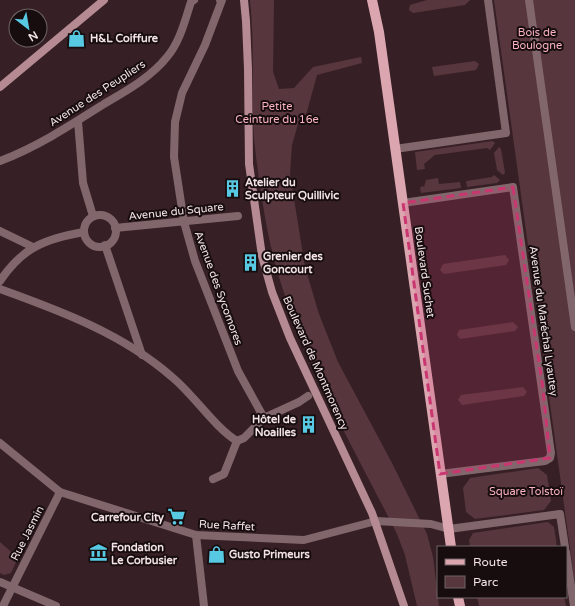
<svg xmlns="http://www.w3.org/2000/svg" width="575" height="606" viewBox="0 0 575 606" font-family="'Varela Round',sans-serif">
	<rect width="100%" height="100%" fill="#362025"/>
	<g fill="#57363d">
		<path d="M250 0H274L273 72 279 89 294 88 313 67 361 57 362 63 317 75 306 115 300 117 292 145 290 174 305 267 319 314 338 362 392 463 427 534 433 557 439 606H417L405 555 397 534C347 434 286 334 266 223 261 195 257 167 254 139 251 93 255 46 250 0Z"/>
		<path d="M427 0H470L465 5 413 13 409 10 410 5Z"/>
		<path d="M494 0H575V584Z"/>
		<path d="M475 61 479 64 476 70 434 76 432 67Z"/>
		<path d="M493 141 495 143 490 150 487 148 435 155 424 164 425 169 417 170 415 152Z"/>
		<path d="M499 147 501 149 505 173 503 175 497 170 494 153Z"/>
		<path d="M494 175 500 180 497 183 467 187 466 181 492 177Z"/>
		<path d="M438 178 439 184 460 182 461 188 421 193 420 188 422 186 424 187 426 180Z"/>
		<path d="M505 255 509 260 506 265 444 274 440 270 443 264Z"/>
		<path d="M513 322 518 327 515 331 460 339 457 335 459 330Z"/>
		<path d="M523 387 527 392 524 396 462 405 458 400 461 395Z"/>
		<path d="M538 468 547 475 551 501 544 510 475 519 466 512 463 488 470 478Z"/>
		<path d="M548 522 554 527 557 547H470L469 540 473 533Z"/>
		<path d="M0 542 18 558 11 573 4 575 0 573Z"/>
		<path d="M477 597H564L566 606H479Z"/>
	</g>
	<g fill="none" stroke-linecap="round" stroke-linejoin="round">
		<g stroke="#81676c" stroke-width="8">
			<path d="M220 0H222L205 45 182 93 175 122 174 157 184 222 195 261 238 371 264 418"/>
			<path d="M529 0 575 327"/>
			<path d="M78 121 83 183 93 216"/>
			<path d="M395 149 506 133 488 0"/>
			<path d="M0 161C37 147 71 125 104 104 126 91 150 78 167 57 180 42 185 20 191 2L194 0"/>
			<path d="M403 203 513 187 551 453 550 458 545 461 440 474"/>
			<circle cx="100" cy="231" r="16"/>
			<path d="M115 228 238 216"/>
			<path d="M0 231 33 247"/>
			<path d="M105 245 142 355"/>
			<path d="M0 281C23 247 45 239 84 232"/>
			<path d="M0 289C61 311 123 334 172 377 194 395 215 428 237 441L244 438 264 418 299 402 308 396"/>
			<path d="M0 443 60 492 196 535 304 540 376 521 431 524 449 529 560 514 565 547"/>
			<path d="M213 479 224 474 237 441"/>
			<path d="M196 535 204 606"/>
			<path d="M566 552 574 606"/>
			<path d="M0 582 56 606"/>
			<path d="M3 606 60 492"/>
		</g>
		<g stroke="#b58a93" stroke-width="8">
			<path d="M244 0 246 21 248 69 249 164 262 256 272 292 290 338 372 513 404 606"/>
			<path d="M0 87 104 0"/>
		</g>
		<g stroke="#dca6b1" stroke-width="10">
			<path d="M372 0 379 32 392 125 451 547"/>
			<path d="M458 597 460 606"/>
		</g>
	</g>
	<path fill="#c93670" fill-opacity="0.2" stroke="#c93670" stroke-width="3" stroke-dasharray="8 5" stroke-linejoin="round" d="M513 187 543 389 550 458 440 474 403 203Z"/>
	<defs>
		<symbol id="shop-bare" viewBox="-9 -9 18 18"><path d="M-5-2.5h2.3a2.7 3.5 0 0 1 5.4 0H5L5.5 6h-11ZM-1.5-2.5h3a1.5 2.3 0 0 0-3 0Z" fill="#58c9e3" stroke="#170d0f" stroke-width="2.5" paint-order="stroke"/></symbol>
		<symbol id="building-bare" viewBox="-9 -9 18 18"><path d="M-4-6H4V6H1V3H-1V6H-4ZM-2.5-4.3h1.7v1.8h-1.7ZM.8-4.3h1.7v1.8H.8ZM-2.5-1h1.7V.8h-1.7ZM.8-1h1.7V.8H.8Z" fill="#58c9e3" stroke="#170d0f" stroke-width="2.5" paint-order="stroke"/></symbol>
		<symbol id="supermarket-bare" viewBox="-9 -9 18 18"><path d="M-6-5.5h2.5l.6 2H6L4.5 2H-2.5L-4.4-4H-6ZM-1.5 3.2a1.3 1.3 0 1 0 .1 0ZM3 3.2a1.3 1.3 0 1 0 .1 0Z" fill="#58c9e3" stroke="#170d0f" stroke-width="2.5" paint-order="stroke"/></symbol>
		<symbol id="museum-bare" viewBox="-9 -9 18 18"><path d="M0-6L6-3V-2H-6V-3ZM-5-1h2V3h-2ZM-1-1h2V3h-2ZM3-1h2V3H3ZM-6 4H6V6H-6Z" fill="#58c9e3" stroke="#170d0f" stroke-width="2.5" paint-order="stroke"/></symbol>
	</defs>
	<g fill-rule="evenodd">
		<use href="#shop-bare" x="64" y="26" width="25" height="25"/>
		<use href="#building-bare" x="220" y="176" width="25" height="25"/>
		<use href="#building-bare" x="238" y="250" width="25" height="25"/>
		<use href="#building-bare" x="296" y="412" width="25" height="25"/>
		<use href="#supermarket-bare" x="164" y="504" width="25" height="25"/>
		<use href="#museum-bare" x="86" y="540" width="25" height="25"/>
		<use href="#shop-bare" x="204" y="542" width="25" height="25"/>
	</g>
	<g text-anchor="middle" stroke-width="4" stroke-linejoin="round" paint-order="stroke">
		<g font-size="11" fill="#fbb3c1" stroke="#170d0f">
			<text x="537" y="36">Bois de<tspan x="537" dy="13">Boulogne</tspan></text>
			<text x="277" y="110">Petite<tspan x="277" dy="13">Ceinture du 16e</tspan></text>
			<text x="526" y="495">Square Tolstoï</text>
		</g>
		<g font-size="11" font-weight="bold" fill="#f3e3e6" stroke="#170d0f" text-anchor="start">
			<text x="90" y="42">H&amp;L Coiffure</text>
			<text x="245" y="186">Atelier du<tspan x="245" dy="13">Sculpteur Quillivic</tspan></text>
			<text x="263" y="260">Grenier des<tspan x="263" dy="13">Goncourt</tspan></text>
			<text x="296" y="423" text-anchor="end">Hôtel de<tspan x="296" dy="13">Noailles</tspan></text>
			<text x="164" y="521" text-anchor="end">Carrefour City</text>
			<text x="111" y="551">Fondation<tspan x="111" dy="13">Le Corbusier</tspan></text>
			<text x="229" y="558">Gusto Primeurs</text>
		</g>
		<g font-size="11" fill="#f3e3e6" stroke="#170d0f">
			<text transform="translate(97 93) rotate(-33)" y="4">Avenue des Peupliers</text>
			<text transform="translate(176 211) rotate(-6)" y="4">Avenue du Square</text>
			<text transform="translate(425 272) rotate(82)" y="4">Boulevard Suchet</text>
			<text transform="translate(219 288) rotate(70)" y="4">Avenue des Sycomores</text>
			<text transform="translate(544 321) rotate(82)" y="4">Avenue du Maréchal Lyautey</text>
			<text transform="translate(316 363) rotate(66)" y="4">Boulevard de Montmorency</text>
			<text transform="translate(227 525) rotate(3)" y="4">Rue Raffet</text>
			<text transform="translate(27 533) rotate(-63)" y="4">Rue Jasmin</text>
		</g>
	</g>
	<rect x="437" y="546" width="130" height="52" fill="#170d0f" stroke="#6f6365"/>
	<rect x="445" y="559" width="20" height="6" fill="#dca6b1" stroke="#6f6365"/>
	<text x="473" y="566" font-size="12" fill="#f3e3e6">Route</text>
	<rect x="445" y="576" width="20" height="12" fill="#57363d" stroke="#6f6365"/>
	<text x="473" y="586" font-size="12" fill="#f3e3e6">Parc</text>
	<g transform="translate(28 28) rotate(149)"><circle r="19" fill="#170d0f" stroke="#6f6365"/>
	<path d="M0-3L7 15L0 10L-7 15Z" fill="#58c9e3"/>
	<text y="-6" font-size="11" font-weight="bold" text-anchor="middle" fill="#f3e3e6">N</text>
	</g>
</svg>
